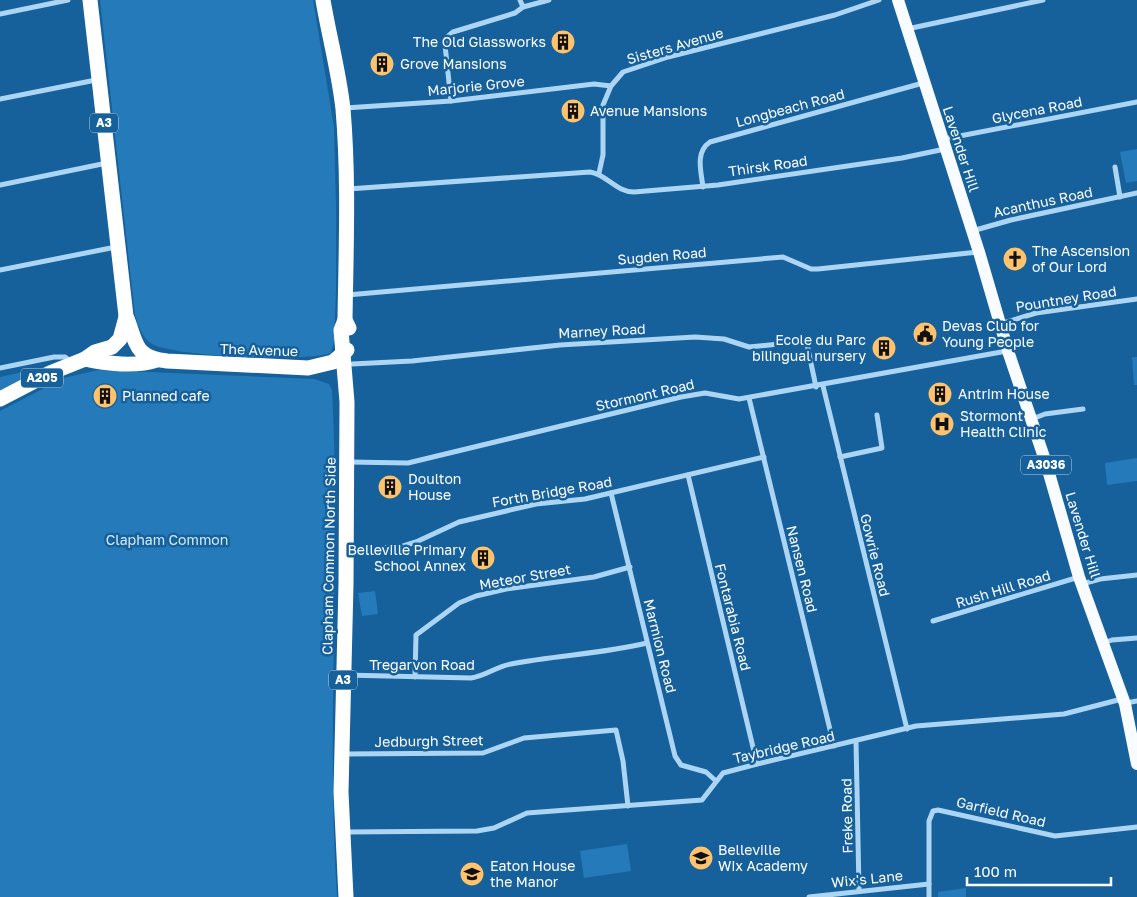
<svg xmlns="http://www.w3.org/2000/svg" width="1137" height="897" viewBox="0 0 1137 897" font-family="'Golos Text',sans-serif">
	<rect width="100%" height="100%" fill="#16619c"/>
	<g fill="#257ab9">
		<path d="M100 0H313L334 127 336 205V290L334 341 331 353C305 362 176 357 152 344 142 338 138 325 135 315Z"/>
		<path d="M1137 149V181L1126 183 1120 152Z"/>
		<path d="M1132 357H1137V385H1134Z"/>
		<path d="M36 369V372L0 390V377Z"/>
		<path d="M98 370 314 379 329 384 332 390C341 559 326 728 337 897H0V411L64 378Z"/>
		<path d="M1137 458V481L1107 485 1105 463Z"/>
		<path d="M375 591 378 614 362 616 358 593Z"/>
		<path d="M627 844 631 871 584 878 580 851Z"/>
		<path d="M966 888V897H938V892Z"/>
	</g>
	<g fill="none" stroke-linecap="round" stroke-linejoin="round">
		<g stroke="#acd5f3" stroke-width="5">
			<path d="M520 0 523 7 549 0"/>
			<path d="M0 14 68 0"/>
			<path d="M907 29 1043 0"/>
			<path d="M0 99 96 80"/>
			<path d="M451 101 445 45 447 37 453 32 515 13 523 7"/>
			<path d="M345 108 451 101 594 84 611 86"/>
			<path d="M944 139 1137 102"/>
			<path d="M1115 167 1120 197"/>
			<path d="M599 173 603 155V105L611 86 623 72 668 57 835 15 879 0"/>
			<path d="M0 185 107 163"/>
			<path d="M703 187C701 171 695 152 710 142L923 83"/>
			<path d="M348 189 590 172C608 175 616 192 634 192L718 185 902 158 945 149"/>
			<path d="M972 231 1011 220 1137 193"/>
			<path d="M0 270 116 247"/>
			<path d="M347 295 783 257 811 269H818L978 252"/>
			<path d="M1000 324 1036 313 1137 299"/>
			<path d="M352 364 412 361 560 345 695 337 724 339 749 347 799 342 807 344 816 387"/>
			<path d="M0 368 54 357H65L71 362"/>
			<path d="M823 386 907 729"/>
			<path d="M749 398 834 746"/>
			<path d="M1032 419 1045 414 1083 409"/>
			<path d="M840 457 882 448 877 415"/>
			<path d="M349 462 408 463 681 397 705 393 739 399 1007 351"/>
			<path d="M688 475 757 764"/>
			<path d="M611 493 675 756 681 765 706 772 716 781"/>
			<path d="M349 551 403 546 416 542 459 522 536 504 585 499 764 457"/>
			<path d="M1082 584 1100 579 1137 575"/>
			<path d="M933 621 1079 577"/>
			<path d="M1103 643 1112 640 1137 638"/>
			<path d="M345 675 471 678C486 676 497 666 511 664 556 655 602 654 647 643"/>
			<path d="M415 677 416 635 459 603 476 596 506 589 594 577 630 567"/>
			<path d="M1126 703 1137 701"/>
			<path d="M856 741 859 890"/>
			<path d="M344 754 483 753 524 738 616 730 623 761 628 806"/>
			<path d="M345 832 477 831 494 828 527 813 702 800 723 773 757 764 916 726 1064 714 1122 699"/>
			<path d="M809 897 929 884"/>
			<path d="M929 897V821L933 811 938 810 1055 836 1137 827"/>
		</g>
		<path stroke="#f8fbff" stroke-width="12" d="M898 0 979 252 1008 351 1046 463 1079 577 1125 704 1137 764"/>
		<g stroke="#fff" stroke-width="15">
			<path d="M90 0 126 316C137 342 133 357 167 361L308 368 333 362 347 350"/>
			<path d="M323 0C329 36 339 72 343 109 349 179 346 250 345 320L349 328"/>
			<path d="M345 320 341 330 347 402 346 584 341 792 346 897"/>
			<path d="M85 359C106 364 137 367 157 360"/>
			<path d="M0 399 50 373 85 359 95 352 112 347 120 339 126 317"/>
		</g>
	</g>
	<defs>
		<symbol id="building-disc" viewBox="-11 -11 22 22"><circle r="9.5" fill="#ffc36e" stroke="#16619c"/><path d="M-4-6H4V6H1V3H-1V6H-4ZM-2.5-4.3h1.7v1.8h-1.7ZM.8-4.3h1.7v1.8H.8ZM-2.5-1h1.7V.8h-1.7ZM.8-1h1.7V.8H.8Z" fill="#111"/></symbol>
		<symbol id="church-disc" viewBox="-11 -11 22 22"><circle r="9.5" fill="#ffc36e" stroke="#16619c"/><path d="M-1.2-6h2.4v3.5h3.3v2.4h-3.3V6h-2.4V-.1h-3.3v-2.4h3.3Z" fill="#111"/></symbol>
		<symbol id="civic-disc" viewBox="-11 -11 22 22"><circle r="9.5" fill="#ffc36e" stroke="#16619c"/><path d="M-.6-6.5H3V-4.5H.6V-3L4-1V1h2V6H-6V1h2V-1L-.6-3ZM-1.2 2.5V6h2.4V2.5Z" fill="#111"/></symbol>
		<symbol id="hospital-disc" viewBox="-11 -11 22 22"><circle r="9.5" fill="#ffc36e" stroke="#16619c"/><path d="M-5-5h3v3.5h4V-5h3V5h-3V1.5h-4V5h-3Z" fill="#111"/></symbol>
		<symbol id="school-disc" viewBox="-11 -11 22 22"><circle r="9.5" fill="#ffc36e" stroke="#16619c"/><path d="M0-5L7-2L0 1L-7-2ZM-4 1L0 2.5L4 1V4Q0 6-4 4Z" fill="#111"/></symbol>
	</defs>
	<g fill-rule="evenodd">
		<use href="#building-disc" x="549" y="28" width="28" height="28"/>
		<use href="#building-disc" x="368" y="50" width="28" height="28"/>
		<use href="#building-disc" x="559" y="97" width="28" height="28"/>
		<use href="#church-disc" x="1001" y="245" width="28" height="28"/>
		<use href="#civic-disc" x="911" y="320" width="28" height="28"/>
		<use href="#building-disc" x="870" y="334" width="28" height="28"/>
		<use href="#building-disc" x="926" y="380" width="28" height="28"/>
		<use href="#building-disc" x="91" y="382" width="28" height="28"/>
		<use href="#hospital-disc" x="928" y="410" width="28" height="28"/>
		<use href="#building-disc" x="376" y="473" width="28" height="28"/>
		<use href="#building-disc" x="469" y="544" width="28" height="28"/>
		<use href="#school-disc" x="687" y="844" width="28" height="28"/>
		<use href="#school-disc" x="458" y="860" width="28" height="28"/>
	</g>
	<g text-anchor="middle" stroke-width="5" stroke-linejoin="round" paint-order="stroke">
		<g fill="#16619c" stroke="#b9d0e1" stroke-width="1">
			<rect x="90" y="113.5" width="28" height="19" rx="4"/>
			<rect x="21" y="368.5" width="42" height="19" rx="4"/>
			<rect x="1021" y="455.5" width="50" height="19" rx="4"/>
			<rect x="329" y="670.5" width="28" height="19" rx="4"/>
		</g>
		<g font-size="12" font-weight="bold" fill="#fff">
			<text x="104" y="127">A3</text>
			<text x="42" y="382">A205</text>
			<text x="1046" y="469">A3036</text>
			<text x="343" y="684">A3</text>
		</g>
		<g font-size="14" fill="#fff" stroke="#16619c" text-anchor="start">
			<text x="546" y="47" text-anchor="end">The Old Glassworks</text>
			<text x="400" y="69">Grove Mansions</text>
			<text x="590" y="116">Avenue Mansions</text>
			<text x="1032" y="256">The Ascension<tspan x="1032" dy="16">of Our Lord</tspan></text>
			<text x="942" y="331">Devas Club for<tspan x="942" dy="16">Young People</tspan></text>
			<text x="866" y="345" text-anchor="end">Ecole du Parc<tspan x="866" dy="16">bilingual nursery</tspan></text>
			<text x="958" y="399">Antrim House</text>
			<text x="122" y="401">Planned cafe</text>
			<text x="960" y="421">Stormont<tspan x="960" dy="16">Health Clinic</tspan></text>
			<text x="408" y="484">Doulton<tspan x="408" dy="16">House</tspan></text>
			<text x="466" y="555" text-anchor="end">Belleville Primary<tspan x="466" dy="16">School Annex</tspan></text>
			<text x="718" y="855">Belleville<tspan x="718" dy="16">Wix Academy</tspan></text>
			<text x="490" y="871">Eaton House<tspan x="490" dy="16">the Manor</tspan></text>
		</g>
		<g font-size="14" fill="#fff" stroke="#16619c">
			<text transform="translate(675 46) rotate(-16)" y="5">Sisters Avenue</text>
			<text transform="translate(476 86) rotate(-6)" y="5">Marjorie Grove</text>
			<text transform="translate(790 108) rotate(-15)" y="5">Longbeach Road</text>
			<text transform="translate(1037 110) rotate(-11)" y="5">Glycena Road</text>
			<text transform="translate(961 149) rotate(72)" y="5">Lavender Hill</text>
			<text transform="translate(768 166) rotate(-8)" y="5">Thirsk Road</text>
			<text transform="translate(1043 202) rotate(-12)" y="5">Acanthus Road</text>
			<text transform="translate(662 256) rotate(-5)" y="5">Sugden Road</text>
			<text transform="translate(1066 299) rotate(-9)" y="5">Pountney Road</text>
			<text transform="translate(602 331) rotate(-3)" y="5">Marney Road</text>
			<text transform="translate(259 350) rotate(2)" y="5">The Avenue</text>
			<text transform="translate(645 395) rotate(-13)" y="5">Stormont Road</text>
			<text transform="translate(552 492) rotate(-10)" y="5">Forth Bridge Road</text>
			<text transform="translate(1083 535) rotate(73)" y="5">Lavender Hill</text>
			<text transform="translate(875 555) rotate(76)" y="5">Gowrie Road</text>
			<text transform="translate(329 556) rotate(-89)" y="5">Clapham Common North Side</text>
			<text transform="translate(802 569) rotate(76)" y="5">Nansen Road</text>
			<text transform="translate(525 577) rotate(-10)" y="5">Meteor Street</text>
			<text transform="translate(1003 589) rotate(-17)" y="5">Rush Hill Road</text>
			<text transform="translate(733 617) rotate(76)" y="5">Fontarabia Road</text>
			<text transform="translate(660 646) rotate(76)" y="5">Marmion Road</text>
			<text x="422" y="670">Tregarvon Road</text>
			<text transform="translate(429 741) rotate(-1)" y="5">Jedburgh Street</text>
			<text transform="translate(784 747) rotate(-13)" y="5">Taybridge Road</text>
			<text transform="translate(1001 812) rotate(13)" y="5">Garfield Road</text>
			<text transform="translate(847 816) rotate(-91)" y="5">Freke Road</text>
			<text transform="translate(867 879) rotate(-6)" y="5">Wix's Lane</text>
		</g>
		<g font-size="14" fill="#d4ecfd" stroke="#16619c">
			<text x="167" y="545">Clapham Common</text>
		</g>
	</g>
	<path d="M967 877v8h144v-8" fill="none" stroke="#ffffff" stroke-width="2.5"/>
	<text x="974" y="877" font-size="15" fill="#ffffff" stroke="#16619c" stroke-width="4" paint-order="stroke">100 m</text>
</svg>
